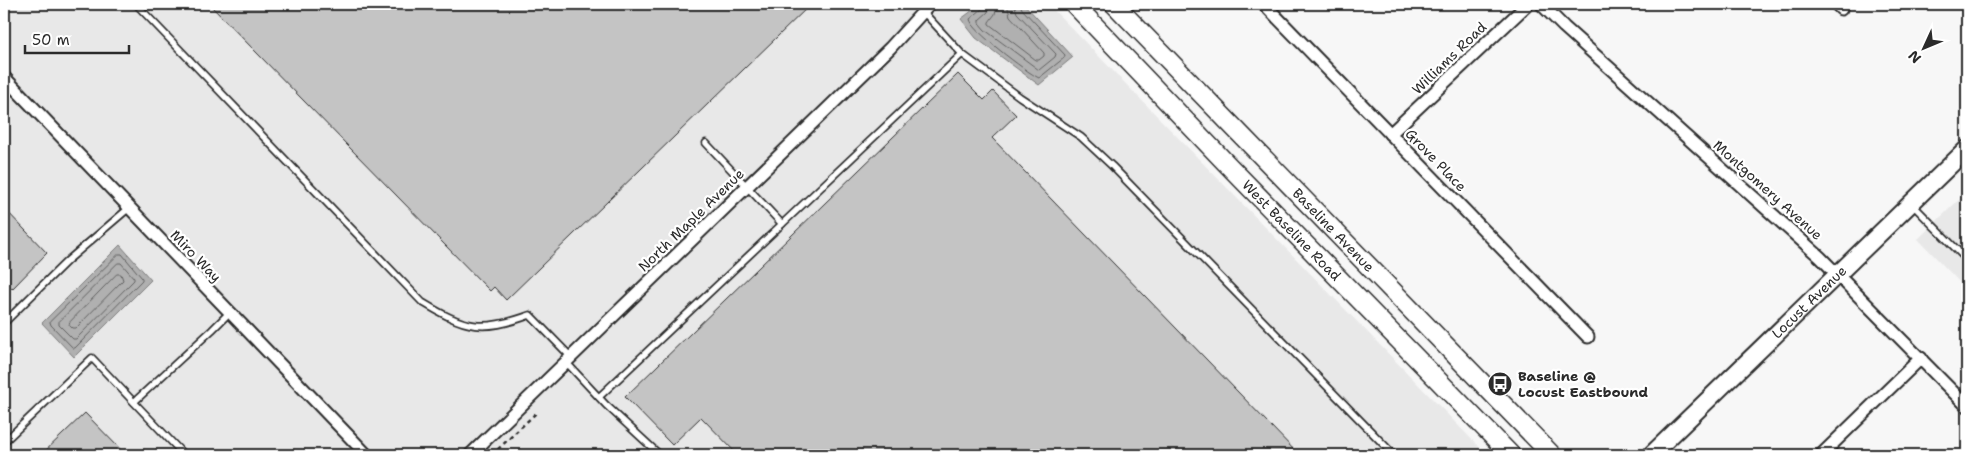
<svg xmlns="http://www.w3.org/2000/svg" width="1971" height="459" viewBox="0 0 1971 459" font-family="'Shantell Sans',sans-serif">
	<rect width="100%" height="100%" fill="#f7f7f7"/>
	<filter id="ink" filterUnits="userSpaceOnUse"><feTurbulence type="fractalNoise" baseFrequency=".02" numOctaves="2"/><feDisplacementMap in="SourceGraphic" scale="10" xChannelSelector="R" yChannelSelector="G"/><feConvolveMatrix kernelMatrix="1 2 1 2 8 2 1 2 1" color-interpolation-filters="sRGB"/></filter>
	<g filter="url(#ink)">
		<g fill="#e8e8e8">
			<path d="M4 4H1048L1487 455H4Z"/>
			<path d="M1967 192V290L1918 239Z"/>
		</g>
		<g fill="#b0b0b0" stroke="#7b7b7b">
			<path d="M981 4H1024L1073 57 1039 85 976 38 961 19Z"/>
			<path d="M120 245 151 280 74 357 42 323Z"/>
		</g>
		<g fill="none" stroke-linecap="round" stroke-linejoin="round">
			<g stroke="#606060" stroke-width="1">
				<path d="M984 4 982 9 970 19C971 30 1026 72 1039 78L1064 58 1065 55 1022 9 1020 4"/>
				<path d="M990 4 988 12 979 20V23L985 30 1039 70 1055 57 1056 54 1017 13 1014 4"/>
				<path d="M997 4 995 14 989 22V24L1036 60H1039L1044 56V53L1010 16 1007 4"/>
				<path d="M119 254H122L142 278V280L75 348H73L51 325 50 322Z"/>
				<path d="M118 263H121L134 278V280L76 339H73L59 325V322Z"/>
				<path d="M117 274H121L123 280 76 328H72L69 325 70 322Z"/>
			</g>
		</g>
		<g fill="#c4c4c4" stroke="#2b2b2b">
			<path d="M209 4H811L506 300 494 287 490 291Z"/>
			<path d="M958 74 984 100 993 91 1016 115 992 138 1299 455H738L701 417 672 445 625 397Z"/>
			<path d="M4 208 47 253 12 289 4 281Z"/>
			<path d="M85 413 126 455H41Z"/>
		</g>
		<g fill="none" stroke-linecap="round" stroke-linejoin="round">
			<defs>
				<g id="lane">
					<path d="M136 4 422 302C465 328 481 333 530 315L571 357"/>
					<path d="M916 4 962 54 1020 97 1081 137 1112 166 1394 455"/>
					<path d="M706 143 782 224"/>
					<path d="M1913 205 1967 260"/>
					<path d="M4 323 67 261 129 208"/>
					<path d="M566 362 606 405 660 455"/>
					<path d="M599 397 962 54"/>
					<path d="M134 402 212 330 230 312"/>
					<path d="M4 442 92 358 184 455"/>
				</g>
				<g id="street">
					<path d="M1264 4 1588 337"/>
					<path d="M1541 4 1564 27 1820 257 1967 406"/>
					<path d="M1836 4 1841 9"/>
					<path d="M4 77 367 455"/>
					<path d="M1390 134 1528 4"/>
					<path d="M470 455 890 48 930 4"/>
					<path d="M1821 455 1921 358"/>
				</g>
				<g id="secondary">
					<path id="s1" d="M1651 455 1967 149"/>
				</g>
				<g id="primary">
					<path id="s2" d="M1074 4 1225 162 1511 455"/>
					<path id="s3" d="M1114 4 1552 455"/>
				</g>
			</defs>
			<use href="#lane" stroke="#2b2b2b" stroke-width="9"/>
			<use href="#street" stroke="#2b2b2b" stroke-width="15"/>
			<use href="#secondary" stroke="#2b2b2b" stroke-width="20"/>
			<use href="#primary" stroke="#2b2b2b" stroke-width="21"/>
			<path stroke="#2b2b2b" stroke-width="2.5" stroke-dasharray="4 4" stroke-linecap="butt" d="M492 455 536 413"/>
			<use href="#lane" stroke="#fff" stroke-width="5.5"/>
			<use href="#street" stroke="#fff" stroke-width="11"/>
			<use href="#secondary" stroke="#fff" stroke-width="16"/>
			<use href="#primary" stroke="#fff" stroke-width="18"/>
		</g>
	</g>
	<defs>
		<symbol id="bus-disc" viewBox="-11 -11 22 22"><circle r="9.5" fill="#2b2b2b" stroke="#fff"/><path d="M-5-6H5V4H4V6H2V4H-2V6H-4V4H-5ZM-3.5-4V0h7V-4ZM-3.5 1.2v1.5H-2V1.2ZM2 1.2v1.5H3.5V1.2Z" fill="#fff"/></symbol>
	</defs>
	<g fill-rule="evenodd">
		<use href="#bus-disc" x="1486" y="370" width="28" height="28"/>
	</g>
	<g text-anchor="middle" stroke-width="4.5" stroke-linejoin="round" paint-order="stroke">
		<g font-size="14" fill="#2b2b2b" stroke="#fff">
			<text transform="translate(1449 58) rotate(-44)" y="5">Williams Road</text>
			<text transform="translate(1436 160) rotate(46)" y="5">Grove Place</text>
			<text transform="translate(1768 190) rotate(42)" y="5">Montgomery Avenue</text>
			<text transform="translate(691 220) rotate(-44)" y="5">North Maple Avenue</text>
			<text dy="5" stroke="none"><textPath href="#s2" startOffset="314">West Baseline Road</textPath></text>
			<text dy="5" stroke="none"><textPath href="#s3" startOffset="315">Baseline Avenue</textPath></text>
			<text transform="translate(196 256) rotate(46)" y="5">Miro Way</text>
			<text dy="5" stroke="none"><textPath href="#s1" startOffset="220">Locust Avenue</textPath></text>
		</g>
		<g font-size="14" font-weight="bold" fill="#2b2b2b" stroke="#fff" text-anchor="start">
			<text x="1518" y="381">Baseline @<tspan x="1518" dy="16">Locust Eastbound</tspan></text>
		</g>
	</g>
	<rect width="1971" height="459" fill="none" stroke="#fff" stroke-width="20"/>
	<rect x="10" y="10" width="1951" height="439" fill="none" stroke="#2b2b2b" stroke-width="2" filter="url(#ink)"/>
	<g transform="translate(1924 48) rotate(226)" stroke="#ffffff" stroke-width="4" paint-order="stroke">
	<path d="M0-4L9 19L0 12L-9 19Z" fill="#2b2b2b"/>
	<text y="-8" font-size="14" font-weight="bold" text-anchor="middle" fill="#2b2b2b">N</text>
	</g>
	<path d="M25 45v8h104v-8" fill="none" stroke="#2b2b2b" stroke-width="2.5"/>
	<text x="32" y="45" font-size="15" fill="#2b2b2b" stroke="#ffffff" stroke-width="4" paint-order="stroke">50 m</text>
</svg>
